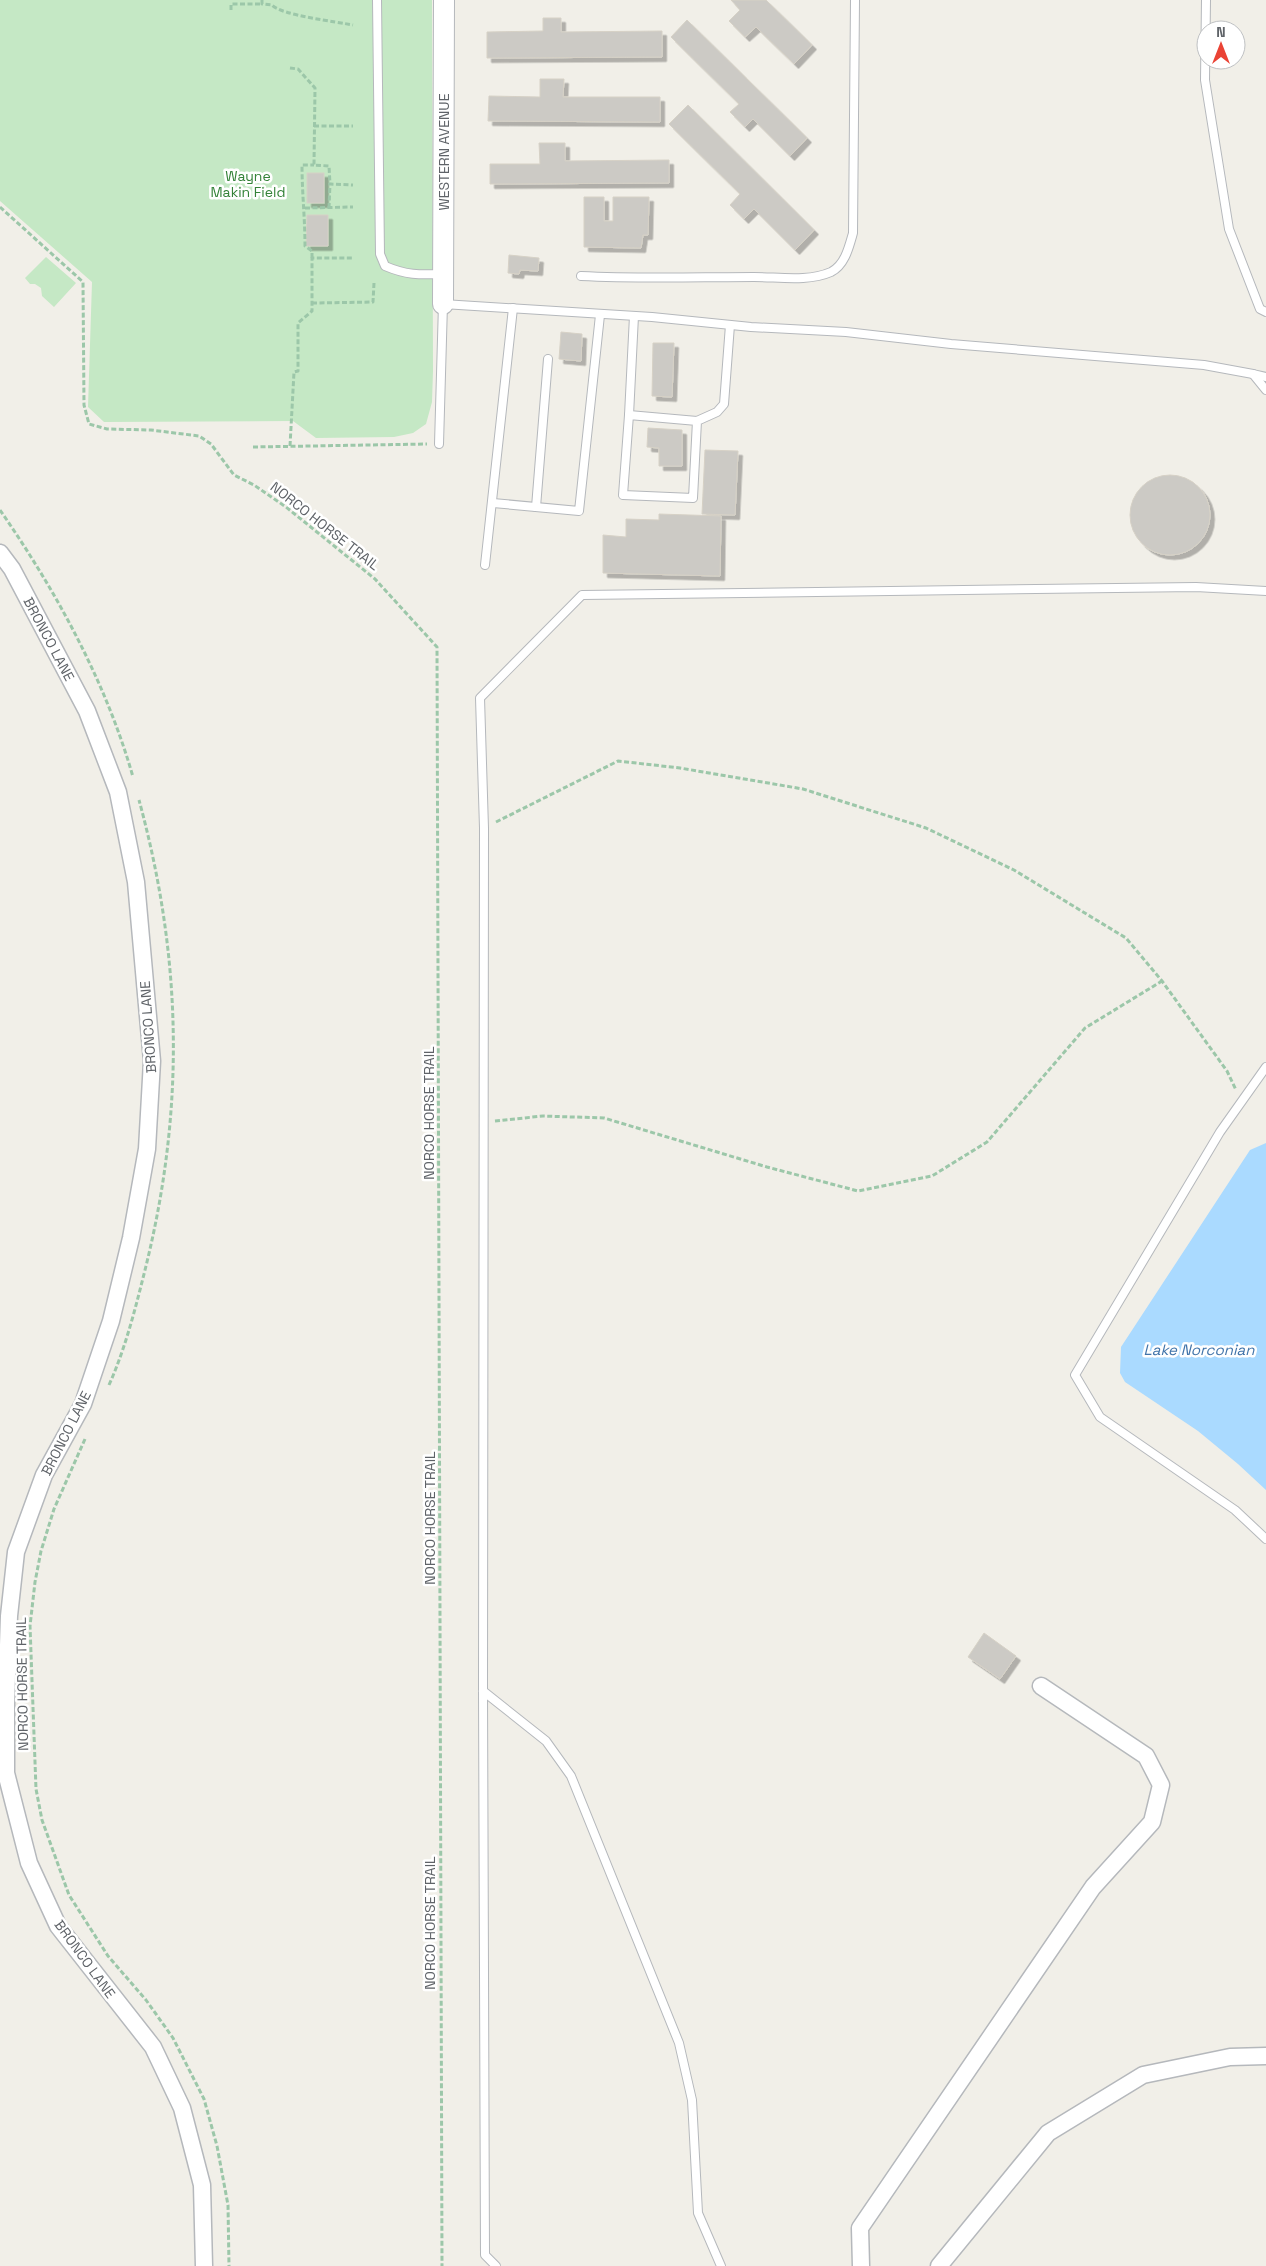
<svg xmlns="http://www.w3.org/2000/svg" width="1266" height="2266" viewBox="0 0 1266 2266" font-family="'Space Grotesk',sans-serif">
	<defs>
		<filter id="shadow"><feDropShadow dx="4.5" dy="4.5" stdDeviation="0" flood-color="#0004"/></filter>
	</defs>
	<rect width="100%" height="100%" fill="#f1efe8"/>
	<g fill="#c5e8c5">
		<path d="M0 0H432L433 371 432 402 426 424 413 433 394 437 316 438 293 421 104 422 88 407 92 282 0 201Z"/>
		<path d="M46 257 76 283 54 307 42 296 41 288 35 284H30L25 278Z"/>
	</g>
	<path fill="#aadaff" d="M1266 1143V1490L1238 1464 1198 1431 1125 1382 1120 1373 1121 1347 1250 1150Z"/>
	<g fill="#cccac5" stroke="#d6d1c6" filter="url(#shadow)">
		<path d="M731 0H766L812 45 794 64 756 27 745 37 729 21 740 10Z"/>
		<path d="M543 18H561V32L662 31V57L487 58V32L543 31Z"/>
		<path d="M687 20 807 138 790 156 753 119 745 127 730 112 739 104 671 37Z"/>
		<path d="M540 79H564L563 97H660V122L488 121 489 96 540 97Z"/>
		<path d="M688 105 814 230 795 250 754 209 744 219 730 205 740 194 669 124Z"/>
		<path d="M539 143H565V161L669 160V183L490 184V164H540Z"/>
		<rect x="307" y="173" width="17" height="30"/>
		<path d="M584 197H604V221H613V197H649L648 235H643L641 248 584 247Z"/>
		<path d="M307 215H328V246H306Z"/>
		<path d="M509 255 539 258 538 271 520 270 519 274 508 273Z"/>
		<path d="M561 332 582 334 581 361 559 359Z"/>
		<path d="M653 343H674L672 397 652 396Z"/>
		<path d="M648 428 682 430V466H659V448L647 447Z"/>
		<path d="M705 450 738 451 735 515 702 514Z"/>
		<circle cx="1170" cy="515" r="40"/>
		<path d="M659 514 721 516 720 576 603 573V535L626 537V519L659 520Z"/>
		<path d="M984 1633 1016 1656 1000 1679 968 1657Z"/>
	</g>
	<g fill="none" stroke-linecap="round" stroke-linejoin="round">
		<defs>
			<g id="service">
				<path d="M377 0 380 254 385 266C406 275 419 275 442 274"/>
				<path d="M1206 0 1205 80 1229 229 1260 309 1266 312"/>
				<path d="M581 276C639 279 697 277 754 277 779 277 808 282 831 272 845 265 849 247 853 233L855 0"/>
				<path d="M1253 374 1266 377"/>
				<path d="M629 415 634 316"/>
				<path d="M697 421 629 415 623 495 693 498 697 421 717 412 724 404 730 325"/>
				<path d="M439 444 443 304 652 317 751 327 846 332 951 344 1204 365 1253 374 1266 390"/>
				<path d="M493 503 579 511 600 315"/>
				<path d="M536 507 548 359"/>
				<path d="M485 565 513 308"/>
				<path d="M1266 1067 1220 1132 1075 1375 1100 1417 1235 1510 1266 1539"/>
				<path d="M483 1691 546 1741 571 1776 679 2043 692 2100 698 2213 721 2266"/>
				<path d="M496 2266 485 2255 483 1691 484 828 480 698 582 595 1196 587 1266 591"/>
			</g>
			<g id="minor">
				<path d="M0 553 12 569 87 711 118 792 136 882 152 1061 147 1149 131 1238 111 1321 83 1404 44 1475 16 1552 9 1616 6 1704V1773L29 1863 58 1926 153 2047 182 2108 202 2185 204 2266"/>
				<path d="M861 2266 860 2228 1093 1887 1152 1822 1161 1785 1146 1756 1041 1686"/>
				<path d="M939 2266 1048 2133 1143 2075 1230 2057 1266 2056"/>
			</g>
			<path id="tertiary" d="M443 304 444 0"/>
		</defs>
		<use href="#service" stroke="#b5b8bc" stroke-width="10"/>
		<use href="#minor" stroke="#b5b8bc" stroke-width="19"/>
		<use href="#tertiary" stroke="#b5b8bc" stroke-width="22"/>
		<g stroke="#9cc7a9" stroke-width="3" stroke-dasharray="5 2.5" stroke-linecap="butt">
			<path d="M262 0V4L272 5C280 15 338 22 353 25"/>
			<path d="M231 10V4H262"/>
			<path d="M290 68 298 69 315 88 314 165 329 166 330 184"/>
			<path d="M314 126H353"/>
			<path d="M0 207 83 282 84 405 89 424 107 429 151 430 199 436 211 444 234 475 254 485 286 507 375 579 437 647 442 2266"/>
			<path d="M305 208 353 207"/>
			<path d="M329 208 330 184 353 185"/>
			<path d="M312 258V251L305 246C305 219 302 193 302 165H314"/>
			<path d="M312 303 373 302 374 283"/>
			<path d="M290 446 294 372 298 371V323L312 311V258H352"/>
			<path d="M253 447 427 444"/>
			<path d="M0 510C56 591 106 682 133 777"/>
			<path d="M496 822 618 761 680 768 803 789 926 828 1014 870 1126 938 1162 981 1227 1071 1236 1090"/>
			<path d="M495 1121 543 1116 604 1118 767 1167 858 1191 932 1176 987 1142 1085 1028 1162 981"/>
			<path d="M109 1385C126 1347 136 1306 146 1266 185 1107 182 958 139 800"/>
			<path d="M85 1439 54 1509 41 1551 35 1582 30 1626 36 1789 42 1820 69 1895 108 1956 146 2000 173 2038 204 2099 217 2146 228 2205 229 2266"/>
		</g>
		<use href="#service" stroke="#fff" stroke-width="8"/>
		<use href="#minor" stroke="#fff" stroke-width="16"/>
		<use href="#tertiary" stroke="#fff" stroke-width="20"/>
	</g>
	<g text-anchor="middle" stroke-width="5" stroke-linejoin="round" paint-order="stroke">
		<g font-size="14" fill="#5f6368" stroke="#fff">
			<text transform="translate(444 152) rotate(-90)" y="5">WESTERN AVENUE</text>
			<text transform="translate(325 526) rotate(38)" y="5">NORCO HORSE TRAIL</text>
			<text transform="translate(49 639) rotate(62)" y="5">BRONCO LANE</text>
			<text transform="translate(148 1027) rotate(-94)" y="5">BRONCO LANE</text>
			<text transform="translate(429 1113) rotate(-90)" y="5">NORCO HORSE TRAIL</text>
			<text transform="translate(66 1433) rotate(-63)" y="5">BRONCO LANE</text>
			<text transform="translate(430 1518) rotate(-90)" y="5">NORCO HORSE TRAIL</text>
			<text transform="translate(22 1684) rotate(-91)" y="5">NORCO HORSE TRAIL</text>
			<text transform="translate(430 1923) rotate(-90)" y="5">NORCO HORSE TRAIL</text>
			<text transform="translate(85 1959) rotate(54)" y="5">BRONCO LANE</text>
		</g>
		<g font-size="14" fill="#348238" stroke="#fff">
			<text x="248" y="181">Wayne<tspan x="248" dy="16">Makin Field</tspan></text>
		</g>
		<g font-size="15" font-style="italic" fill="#4174aa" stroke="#fff">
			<text x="1199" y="1355">Lake Norconian</text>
		</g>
	</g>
	<g transform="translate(1221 45)"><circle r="24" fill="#ffffff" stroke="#bfc1c3"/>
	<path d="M0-4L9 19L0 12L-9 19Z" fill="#ea4335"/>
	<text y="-8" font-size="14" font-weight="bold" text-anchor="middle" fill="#5f6368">N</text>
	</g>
</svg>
